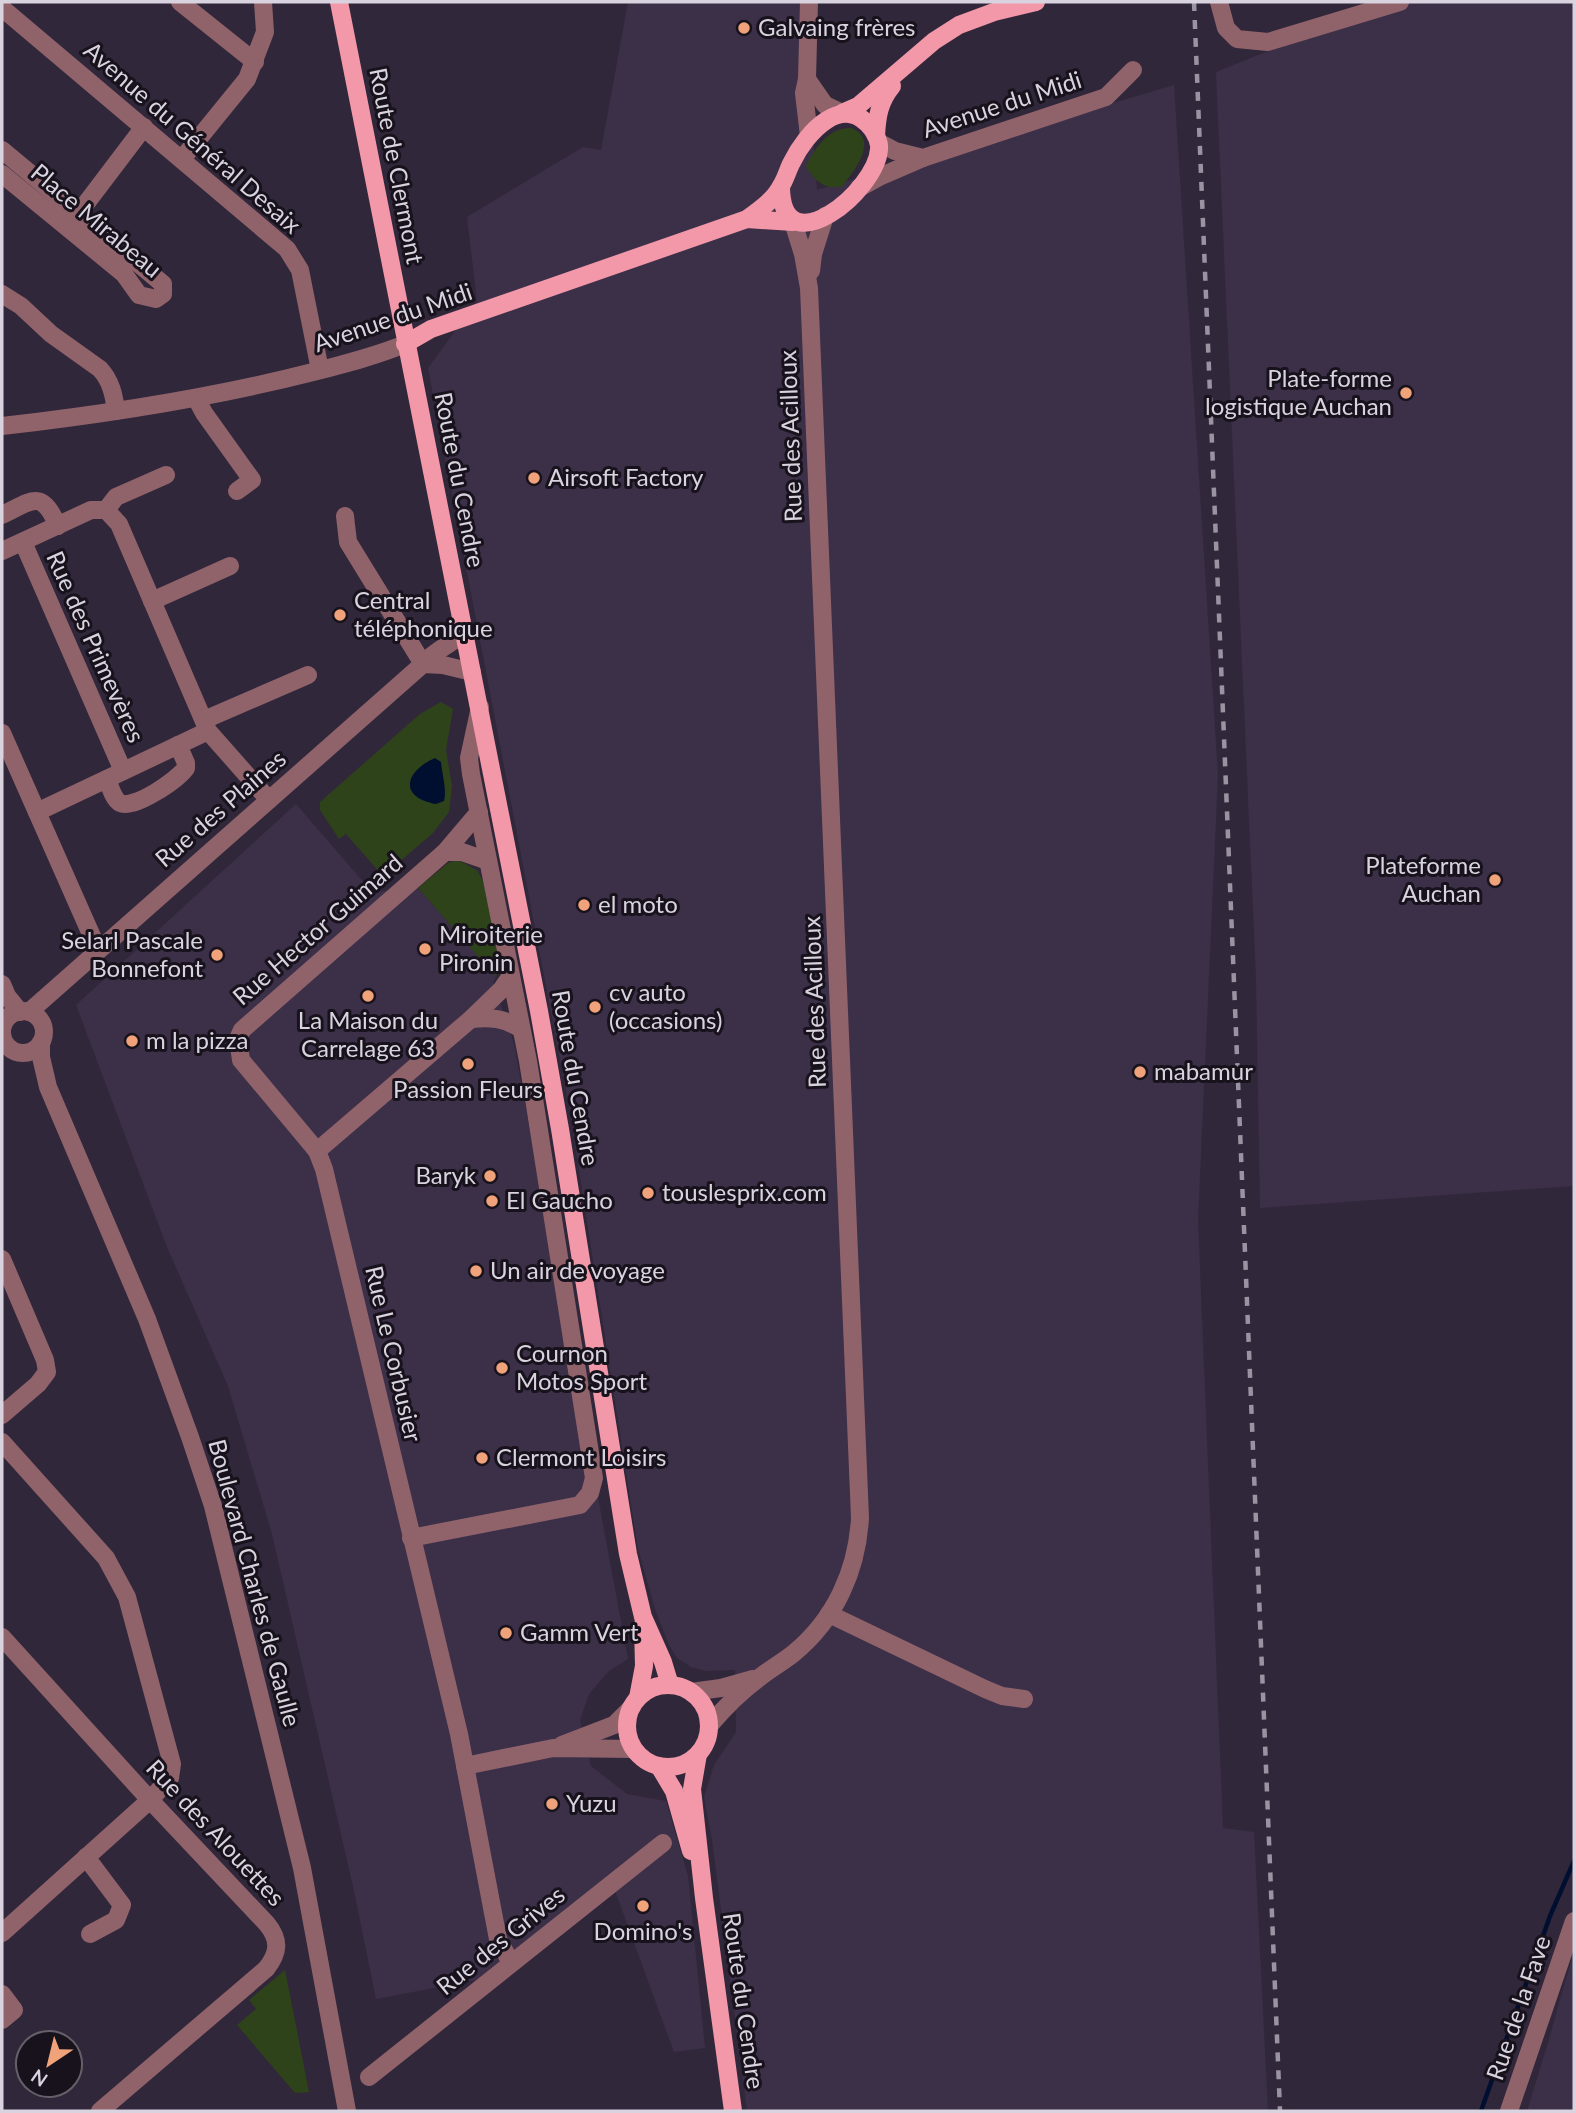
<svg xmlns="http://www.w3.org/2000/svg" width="1576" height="2113" viewBox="0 0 1576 2113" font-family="Lato,sans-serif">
	<rect width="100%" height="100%" fill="#31273a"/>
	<g fill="#3c2f48">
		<path d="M628 2H804L817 190 1174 85 1218 775 1198 1220 1223 1828 1254 1832 1268 2111H747L712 1840 704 1797 714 1765 736 1732 735 1670 705 1671 691 1667 677 1658 669 1645 655 1609 638 1549 569 1106 428 368 477 301 467 217 583 147 601 150Z"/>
		<path d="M1415 2H1574V1186L1260 1208 1256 978 1216 72 1336 24Z"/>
		<path d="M296 804 372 892 418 888 496 977 493 982 514 1044 628 1659 609 1671 589 1694 580 1720 591 1766 627 1794 666 1801 688 1876 705 2048 674 2052 610 1877 476 1980 376 1999 354 1891 272 1534 228 1386 167 1247 76 1005Z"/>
		<path d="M1574 1951V2111H1527L1547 2046Z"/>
	</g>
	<g fill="#2e431a">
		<path d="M851 128C880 140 854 170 843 186 826 191 814 181 806 166 815 148 829 127 851 128Z"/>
		<path d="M441 702 453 709 446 750 452 786 449 812 433 833 383 876 346 834 339 839 320 810V802L420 714Z"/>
		<path d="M458 860 477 870 483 881 500 962 496 977 418 888 448 863Z"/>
		<path d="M285 1970 309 2092 295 2093 237 2025 256 2009 249 2000Z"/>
	</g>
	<path fill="#000f30" d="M435 758 441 762C442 774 447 790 444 801L436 804C398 797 405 771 435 758Z"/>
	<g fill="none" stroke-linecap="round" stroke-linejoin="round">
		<path stroke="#000f30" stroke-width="4.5" d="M1481 2111 1550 1916 1574 1861"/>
		<g stroke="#90636b" stroke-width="18">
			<path d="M180 2 255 62"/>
			<path d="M809 2 807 79 804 93 809 136"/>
			<path d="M1219 2 1226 28 1237 39 1268 42 1400 2"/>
			<path d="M2 8 287 249 300 270 320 370"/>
			<path d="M807 79 825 105 842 113"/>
			<path d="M878 142 895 151 923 158 1106 97 1133 70"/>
			<path d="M2 150 163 284V294L156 299 139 295 124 274 2 174"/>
			<path d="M182 159 247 79 265 32 263 2"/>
			<path d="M859 188 879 177 923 158"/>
			<path d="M78 214 144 127"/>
			<path d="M811 271 813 254 825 216"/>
			<path d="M2 294 21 306 51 334 100 369C111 381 114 395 116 411"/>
			<path d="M196 398 204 413 252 480 237 491"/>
			<path d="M2 426C107 414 211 398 313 372 344 364 376 356 405 344"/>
			<path d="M106 510 116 497 166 475"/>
			<path d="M2 515C33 500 41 489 58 526"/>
			<path d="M345 516 348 542 423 664"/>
			<path d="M23 542 123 771"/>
			<path d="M2 551 91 510H106L119 524 208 731 269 800"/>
			<path d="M152 601 230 566"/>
			<path d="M423 664 443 665 472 672"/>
			<path d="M204 720 308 675"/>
			<path d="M2 733 98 950"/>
			<path d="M107 779C110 786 113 799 120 803 134 810 177 780 186 768V763L178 745"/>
			<path d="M37 812 208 731"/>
			<path d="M445 852H462L488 861"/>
			<path d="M510 977 501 990 471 1019 317 1151 324 1169 459 1734 498 1939 511 1963"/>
			<path d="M2 984 7 996 20 1012"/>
			<circle cx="23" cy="1032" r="21"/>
			<path d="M29 1012 423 664C435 650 450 645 464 633"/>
			<path d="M471 1019C491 1017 504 1018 521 1029"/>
			<path d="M41 1042V1057L48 1087 147 1319 190 1437 213 1506 302 1868 347 2111"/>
			<path d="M317 1151 241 1060 238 1039 242 1030 445 852 479 812"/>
			<path d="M2 1259 45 1360 47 1372 38 1384 2 1415"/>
			<path d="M2 1442 106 1558 127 1597 172 1764 170 1778 150 1800 2 1933"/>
			<path d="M411 1538 580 1505 590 1493 594 1478 528 1061 471 774 469 758 480 707"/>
			<path d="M829 1614 985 1689 1002 1696 1024 1699"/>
			<path d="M2 1637 150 1800 267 1924C280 1940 279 1953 266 1969L100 2111"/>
			<path d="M691 1692 721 1688 753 1679"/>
			<path d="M709 1726C724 1708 740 1692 759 1678 770 1669 783 1662 794 1653 835 1619 857 1571 860 1518L809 288 803 254 793 222"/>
			<path d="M562 1745 614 1725 632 1707"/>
			<path d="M465 1766 553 1748 633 1749"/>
			<path d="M86 1857 122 1905 116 1920 90 1934"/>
			<path d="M2 1994 14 2010 2 2020"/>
			<path d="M369 2077 663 1843"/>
			<path d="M1509 2111 1574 1921"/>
		</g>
		<g stroke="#f398a9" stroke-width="18">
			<path d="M339 2 539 1011 560 1129 628 1554 643 1617 663 1662 670 1685"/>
			<path d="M842 113 858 106 934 41 959 25 994 12 1036 2"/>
			<path d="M876 136C877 117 879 102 892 86"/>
			<path d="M747 219 793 222"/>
			<path d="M405 344 431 329 747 219C759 210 774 200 781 186 786 178 788 169 792 162 806 133 843 91 872 129 876 135 880 142 879 149 877 190 783 268 781 188"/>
			<circle cx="668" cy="1726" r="41"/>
			<path d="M638 1698 644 1666 643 1625"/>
			<path d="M698 1754 692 1789 704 1898 733 2111"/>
			<path d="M659 1766 674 1791 691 1851"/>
		</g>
		<path stroke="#9a93a2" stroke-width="4.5" stroke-dasharray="9 9" stroke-linecap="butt" d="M1194 2 1280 2111"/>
	</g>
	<g fill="#f0a27a" stroke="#17121b" stroke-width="2.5">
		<circle cx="744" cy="28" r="7"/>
		<circle cx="1406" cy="393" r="7"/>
		<circle cx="534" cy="478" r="7"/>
		<circle cx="340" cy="615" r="7"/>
		<circle cx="1495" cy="880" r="7"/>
		<circle cx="584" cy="905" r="7"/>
		<circle cx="425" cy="949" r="7"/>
		<circle cx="217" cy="955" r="7"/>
		<circle cx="368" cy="996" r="7"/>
		<circle cx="595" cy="1007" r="7"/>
		<circle cx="132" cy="1041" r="7"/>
		<circle cx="468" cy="1064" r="7"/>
		<circle cx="1140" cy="1072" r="7"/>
		<circle cx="490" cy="1176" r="7"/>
		<circle cx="648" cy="1193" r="7"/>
		<circle cx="492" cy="1201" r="7"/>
		<circle cx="476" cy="1271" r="7"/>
		<circle cx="502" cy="1368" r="7"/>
		<circle cx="482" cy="1458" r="7"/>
		<circle cx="506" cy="1633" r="7"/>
		<circle cx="552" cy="1804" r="7"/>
		<circle cx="643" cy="1906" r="7"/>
	</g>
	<g text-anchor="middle" stroke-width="6" stroke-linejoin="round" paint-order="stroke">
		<g font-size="24" fill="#d9d3df" stroke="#17121b" text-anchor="start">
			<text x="758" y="36">Galvaing frères</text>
			<text x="1392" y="387" text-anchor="end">Plate-forme<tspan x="1392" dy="28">logistique Auchan</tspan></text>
			<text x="548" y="486">Airsoft Factory</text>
			<text x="354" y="609">Central<tspan x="354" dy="28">téléphonique</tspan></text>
			<text x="1481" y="874" text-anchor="end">Plateforme<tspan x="1481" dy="28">Auchan</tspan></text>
			<text x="598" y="913">el moto</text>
			<text x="439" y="943">Miroiterie<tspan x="439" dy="28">Pironin</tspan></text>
			<text x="203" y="949" text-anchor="end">Selarl Pascale<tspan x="203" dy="28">Bonnefont</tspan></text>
			<text x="609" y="1001">cv auto<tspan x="609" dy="28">(occasions)</tspan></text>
			<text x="368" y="1029" text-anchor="middle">La Maison du<tspan x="368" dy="28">Carrelage 63</tspan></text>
			<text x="146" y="1049">m la pizza</text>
			<text x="1154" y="1080">mabamur</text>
			<text x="468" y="1098" text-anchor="middle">Passion Fleurs</text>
			<text x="476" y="1184" text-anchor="end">Baryk</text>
			<text x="662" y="1201">touslesprix.com</text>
			<text x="506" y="1209">El Gaucho</text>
			<text x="490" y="1279">Un air de voyage</text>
			<text x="516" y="1362">Cournon<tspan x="516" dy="28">Motos Sport</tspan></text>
			<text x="496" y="1466">Clermont Loisirs</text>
			<text x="520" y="1641">Gamm Vert</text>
			<text x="566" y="1812">Yuzu</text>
			<text x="643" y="1940" text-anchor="middle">Domino's</text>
		</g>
		<g font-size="24" fill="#d9d3df" stroke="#17121b">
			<text transform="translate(1002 105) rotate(-18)" y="8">Avenue du Midi</text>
			<text transform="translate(192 138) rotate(41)" y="8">Avenue du Général Desaix</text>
			<text transform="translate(396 166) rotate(79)" y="8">Route de Clermont</text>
			<text transform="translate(96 221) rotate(40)" y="8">Place Mirabeau</text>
			<text transform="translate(393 318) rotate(-19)" y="8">Avenue du Midi</text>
			<text transform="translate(791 436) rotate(-92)" y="8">Rue des Acilloux</text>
			<text transform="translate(459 480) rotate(79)" y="8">Route du Cendre</text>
			<text transform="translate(95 647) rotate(66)" y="8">Rue des Primevères</text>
			<text transform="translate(221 809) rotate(-41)" y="8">Rue des Plaines</text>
			<text transform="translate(318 930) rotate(-41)" y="8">Rue Hector Guimard</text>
			<text transform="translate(815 1002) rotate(-92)" y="8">Rue des Acilloux</text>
			<text transform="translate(575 1078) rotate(80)" y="8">Route du Cendre</text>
			<text transform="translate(393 1354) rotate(77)" y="8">Rue Le Corbusier</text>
			<text transform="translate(254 1583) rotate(75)" y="8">Boulevard Charles de Gaulle</text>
			<text transform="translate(215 1833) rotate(47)" y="8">Rue des Alouettes</text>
			<text transform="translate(501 1941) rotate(-39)" y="8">Rue des Grives</text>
			<text transform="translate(743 2001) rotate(82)" y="8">Route du Cendre</text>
			<text transform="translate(1519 2008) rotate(-71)" y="8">Rue de la Fave</text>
		</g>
	</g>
	<rect width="1576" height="2113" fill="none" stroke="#d9d3df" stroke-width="7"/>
	<g transform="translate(49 2064) rotate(215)"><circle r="33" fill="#17121b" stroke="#655f69" stroke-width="2"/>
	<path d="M0-5L12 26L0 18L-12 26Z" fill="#f0a27a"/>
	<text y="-10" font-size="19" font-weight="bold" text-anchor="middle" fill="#d9d3df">N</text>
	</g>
</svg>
